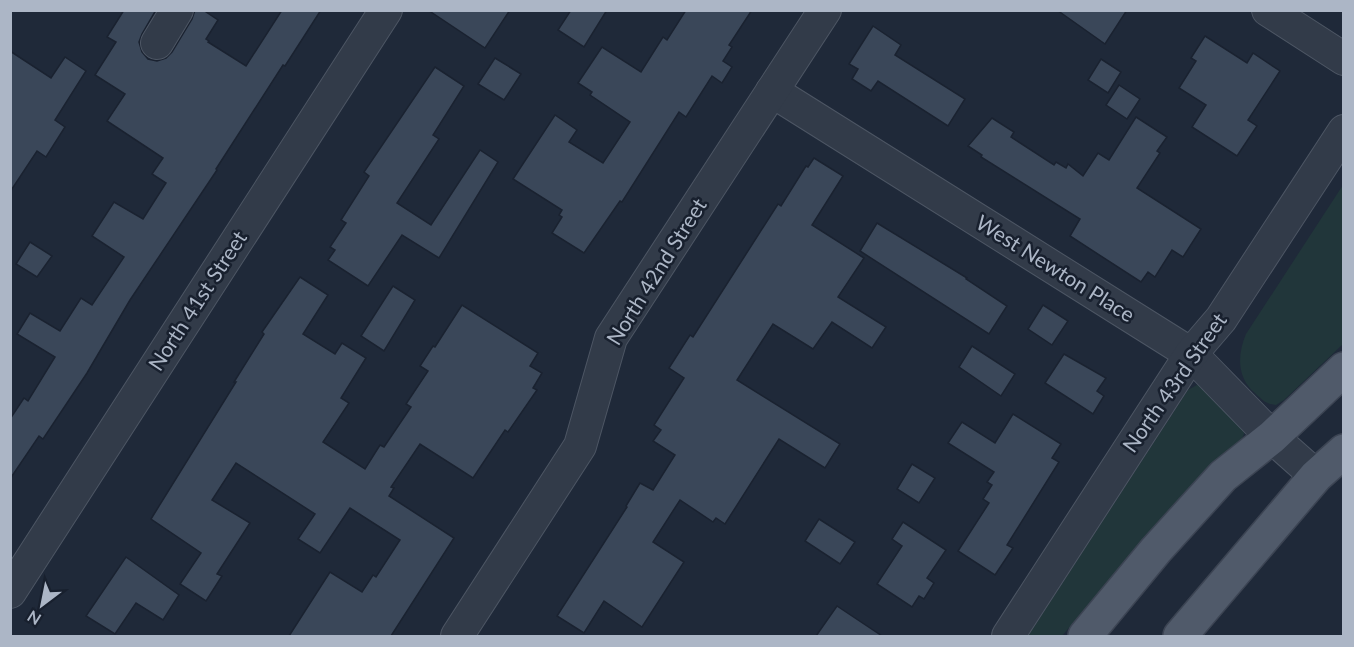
<svg xmlns="http://www.w3.org/2000/svg" width="1354" height="647" viewBox="0 0 1354 647" font-family="Lato,sans-serif">
	<rect width="100%" height="100%" fill="#1f2939"/>
	<g fill="#21363a">
		<path d="M1343 185V344L1284 400 1276 405C1266 404 1262 400 1255 393 1237 378 1237 355 1246 334Z"/>
		<path d="M1197 385 1207 386 1243 427 1244 434 1240 443C1177 504 1118 568 1062 636H1028L1188 390Z"/>
	</g>
	<g fill="#3a4759" stroke="#1a2230" stroke-width="1.5">
		<path d="M124 10H156L142 34 139 42 142 52 148 59 157 61 166 58 172 52 192 19 195 10H203L218 20 206 39 209 41 208 42 246 66 282 10H321L285 66 283 65 216 169 217 170 130 300 87 373 43 439 39 436 10 479V419L24 398 28 401 55 357 17 334 30 313 60 331 81 298 92 305 124 257 92 236 114 202 143 219 166 183 152 174 163 158 107 121 125 94 95 75 116 42 107 37Z"/>
		<path d="M428 10H510L485 48Z"/>
		<path d="M571 10H607L584 47 558 30Z"/>
		<path d="M686 10H752L729 45 732 47 723 61 732 67 722 83 712 76 686 117 679 112 622 202 620 201 584 253 552 233 562 217 559 215 562 210 513 179 555 115 577 130 569 142 603 163 630 122 590 95 592 92 578 83 602 47 641 72 663 37 667 40Z"/>
		<path d="M1057 10H1127L1105 44Z"/>
		<path d="M873 26 901 45 895 55 965 99 948 126 878 81 871 91 852 79 858 69 849 64Z"/>
		<path d="M1205 36 1247 63 1253 53 1280 71 1248 120 1257 126 1237 156 1192 127 1206 105 1179 88 1196 61 1191 58Z"/>
		<path d="M10 51 51 78 65 57 86 71 55 120 65 127 46 157 37 151 10 192Z"/>
		<path d="M495 58 521 74 504 100 478 84Z"/>
		<path d="M1101 59 1121 72 1108 93 1088 80Z"/>
		<path d="M435 67 464 86 433 135 439 139 397 203 431 225 480 150 498 162 439 258 402 235 368 286 328 260 335 250 330 247 346 223 341 220 369 176 364 172Z"/>
		<path d="M1119 85 1140 99 1127 119 1106 105Z"/>
		<path d="M1136 117 1167 137 1157 151 1160 153 1137 188 1201 229 1183 257 1172 250 1155 277 1148 272 1141 282 1070 236 1080 219 981 157 982 155 968 146 992 118 1014 132 1011 137 1054 165 1056 162 1066 168 1068 164 1083 176 1098 153 1109 160Z"/>
		<path d="M814 158 843 176 812 225 864 258 838 297 886 327 872 348 832 322 813 349 773 324 737 380 840 444 825 468 779 439 725 524 716 518 713 522 680 500 653 542 684 562 642 627 604 601 584 633 557 616 627 507 626 506 640 483 653 490 675 455 653 441 661 430 654 425 684 378 669 368 690 335 693 337 778 204 781 206 806 166 808 167Z"/>
		<path d="M877 223 967 278 966 279 1007 306 989 334 860 251Z"/>
		<path d="M30 242 52 256 37 277 16 264Z"/>
		<path d="M300 277 328 295 303 334 335 354 342 343 366 358 341 398 349 403 323 442 365 469 380 445 384 447 411 407 406 404 428 371 420 366 433 346 435 347 462 305 538 353 530 366 542 373 533 388 537 390 508 432 505 430 473 478 420 444 391 487 394 488 389 496 454 538 391 636H289L330 572 362 592 373 575 376 577 400 540 350 508 320 553 298 539 315 514 236 463 212 500 250 523 217 574 222 576 206 601 180 584 201 553 151 519 236 382H234L264 334 262 332Z"/>
		<path d="M393 286 415 300 384 351 361 336Z"/>
		<path d="M1043 305 1068 321 1052 345 1028 329Z"/>
		<path d="M972 346 1015 374 1001 396 959 367Z"/>
		<path d="M1064 354 1106 378 1097 391 1104 396 1093 414 1045 383Z"/>
		<path d="M1013 414 1061 444 1052 458 1059 462 1007 545 1013 548 995 575 958 551 989 503 983 499 992 485 987 482 994 472 948 443 962 422 995 443Z"/>
		<path d="M912 464 935 478 919 503 897 489Z"/>
		<path d="M819 519 855 542 840 564 805 541Z"/>
		<path d="M903 522 946 550 927 578 934 583 924 599 919 596 912 607 877 584 902 546 892 539Z"/>
		<path d="M126 557 179 595 163 620 136 603 115 634 86 616Z"/>
		<path d="M837 606 882 636H816Z"/>
	</g>
	<g fill="none" stroke-linecap="round" stroke-linejoin="round">
		<defs>
			<g id="minor">
				<path d="M1268 10 1344 59"/>
				<path d="M157 43 177 10"/>
				<path d="M772 91 1191 354 1272 437 1316 476"/>
				<path d="M10 592 386 10"/>
				<path d="M457 636 580 446 611 338 825 10"/>
				<path d="M1008 636 1191 354 1221 319 1344 131"/>
			</g>
			<g id="major">
				<path d="M1085 636 1156 550 1223 476 1272 437 1344 369"/>
				<path d="M1180 636 1316 476 1344 451"/>
			</g>
		</defs>
		<use href="#minor" stroke="#4d5664" stroke-width="34"/>
		<use href="#major" stroke="#3c4453" stroke-width="36"/>
		<use href="#minor" stroke="#323b49" stroke-width="32"/>
		<use href="#major" stroke="#505a6a" stroke-width="33"/>
	</g>
	<g text-anchor="middle" stroke-width="5" stroke-linejoin="round" paint-order="stroke">
		<g font-size="21" fill="#acb6c6" stroke="#18202e">
			<text transform="translate(1055 269) rotate(32)" y="7">West Newton Place</text>
			<text transform="translate(657 272) rotate(-58)" y="7">North 42nd Street</text>
			<text transform="translate(198 301) rotate(-57)" y="7">North 41st Street</text>
			<text transform="translate(1175 383) rotate(-55)" y="7">North 43rd Street</text>
		</g>
	</g>
	<rect width="1354" height="647" fill="none" stroke="#acb6c6" stroke-width="24"/>
	<g transform="translate(42 605) rotate(212)" stroke="#18202e" stroke-width="4.5" paint-order="stroke">
	<path d="M0-4.5L10 22L0 15L-10 22Z" fill="#acb6c6"/>
	<text y="-9" font-size="16" font-weight="bold" text-anchor="middle" fill="#acb6c6">N</text>
	</g>
</svg>
